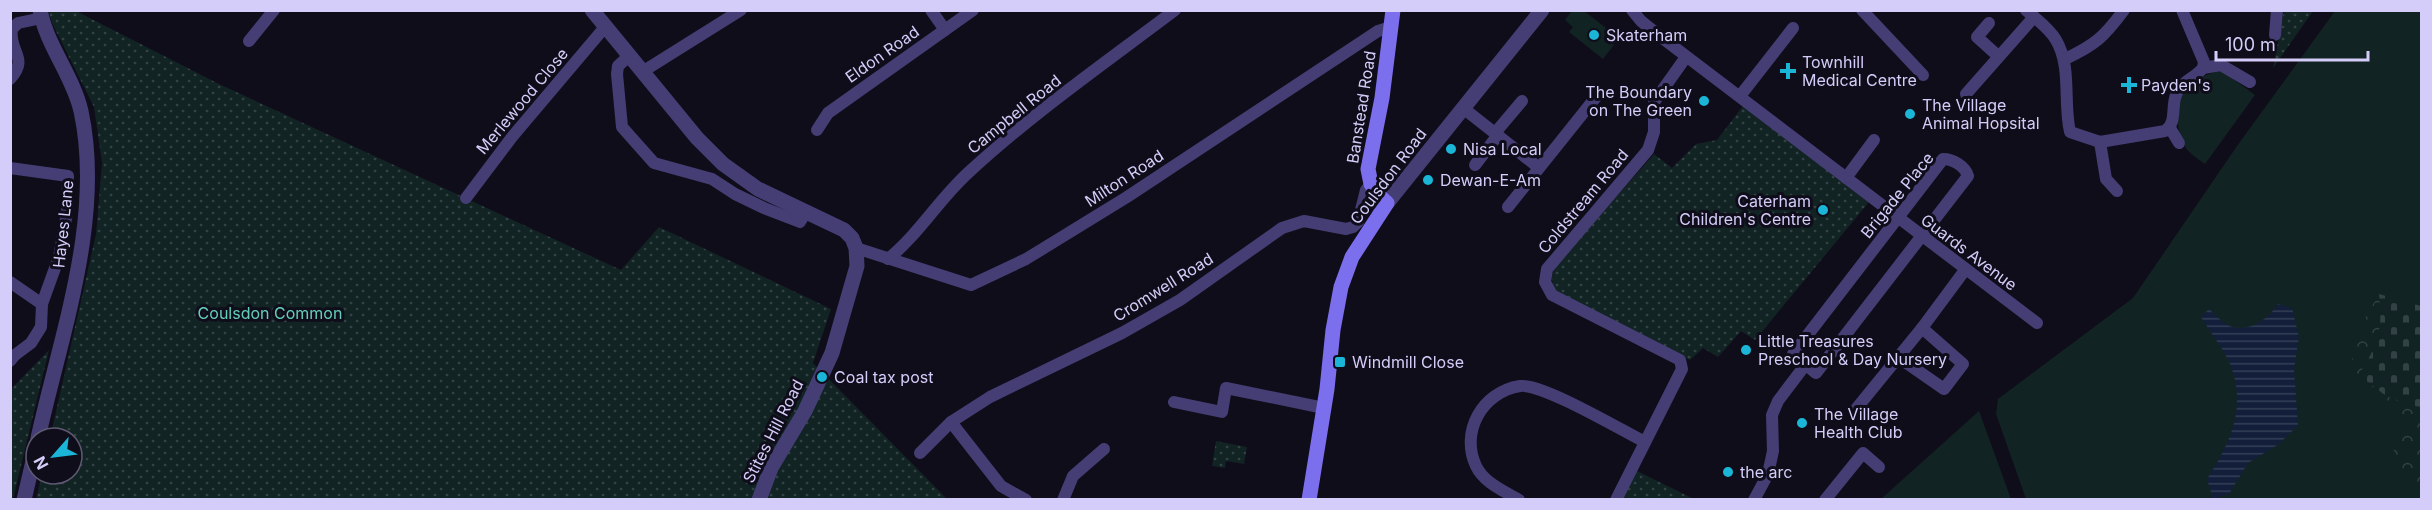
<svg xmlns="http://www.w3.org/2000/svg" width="2432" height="510" viewBox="0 0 2432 510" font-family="Inter,sans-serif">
	<defs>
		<pattern id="forest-crowns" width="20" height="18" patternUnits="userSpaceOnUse" patternTransform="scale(1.5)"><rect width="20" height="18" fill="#112323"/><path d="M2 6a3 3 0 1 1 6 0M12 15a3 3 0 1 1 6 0" fill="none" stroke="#334244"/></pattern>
		<pattern id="cemetery-stones" width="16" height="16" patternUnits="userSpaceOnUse" patternTransform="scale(1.5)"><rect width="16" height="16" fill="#112323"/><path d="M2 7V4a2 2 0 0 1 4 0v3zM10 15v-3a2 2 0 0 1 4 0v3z" fill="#334244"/></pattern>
		<pattern id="park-dots" width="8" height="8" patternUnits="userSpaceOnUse" patternTransform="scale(1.5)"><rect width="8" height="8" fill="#112323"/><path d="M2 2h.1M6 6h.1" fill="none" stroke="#334244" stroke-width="1.8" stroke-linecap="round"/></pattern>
		<pattern id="water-rules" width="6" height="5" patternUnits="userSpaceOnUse" patternTransform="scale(1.5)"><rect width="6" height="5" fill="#121e3a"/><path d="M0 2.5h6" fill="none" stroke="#343e57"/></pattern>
	</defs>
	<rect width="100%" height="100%" fill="#100d1a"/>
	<g fill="#112323">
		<path d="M1572 11H1584L1619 38 1603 59 1569 32 1573 27 1565 20Z"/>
		<path d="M2335 11H2421V499H2026L1996 414 1998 399 2133 298 2237 146Z"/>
		<path d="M2218 71 2225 73 2255 95 2205 164C2198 159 2187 152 2184 145 2176 131 2175 101 2185 89 2192 79 2207 75 2218 71Z"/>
		<path d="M1979 411 2011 499H1881Z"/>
	</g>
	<path fill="url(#forest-crowns)" d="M2379 294C2383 332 2379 342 2359 375L2386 396 2421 408V484L2388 464 2398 440 2401 420 2347 379 2360 327Z"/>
	<path fill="url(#cemetery-stones)" d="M2379 294 2421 306V408L2386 396 2359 375C2379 342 2383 332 2379 294Z"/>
	<g fill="url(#park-dots)">
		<path d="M48 10 76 11 219 84 621 270 659 227 831 309 813 363 947 499 36 500 42 474H72V438H50L96 234 102 163 94 107 52 23Z"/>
		<path d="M2284 11H2313L2273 68Z"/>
		<path d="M1743 106 1869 202 1755 340 1741 331 1718 357 1703 348 1690 360 1556 293C1551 281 1550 274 1558 263L1654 154 1672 168 1696 144 1717 140Z"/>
		<path d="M49 350 13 499H11V389Z"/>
		<path d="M1216 441 1247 447 1244 464 1226 461 1225 468 1212 466Z"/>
		<path d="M1635 470 1694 499 1620 500Z"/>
	</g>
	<path fill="url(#water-rules)" d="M2278 304 2292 308 2299 337 2294 369 2298 425 2279 444 2248 463 2229 494 2213 499 2207 479C2229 444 2246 412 2232 369 2227 353 2210 332 2201 317L2209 309C2215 314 2224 325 2232 327 2252 331 2268 319 2278 304Z"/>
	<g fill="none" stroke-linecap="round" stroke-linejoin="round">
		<g stroke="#443e74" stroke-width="12">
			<path d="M931 10 945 30"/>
			<path d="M1632 10 1641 21 1657 34 2037 323"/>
			<path d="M1862 10 1923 75"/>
			<path d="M2026 10C2037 20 2049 28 2056 40 2072 67 2063 102 2070 132L2100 142 2165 131C2177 123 2171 108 2176 95 2181 81 2194 79 2203 68L2204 62 2182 10"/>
			<path d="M1989 23 1977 37 1998 56"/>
			<path d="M2275 35 2277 10"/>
			<path d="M249 41 274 10"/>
			<path d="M629 56 618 66 617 74 622 127 654 163 712 179 735 194 764 208 800 222 806 212"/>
			<path d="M2065 59C2095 45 2104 37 2124 10"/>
			<path d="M2203 68 2221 65 2250 82"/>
			<path d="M642 72 741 10"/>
			<path d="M10 79C30 57 8 52 12 29L18 23 42 18"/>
			<path d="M1966 94 2034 17"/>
			<path d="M1740 96 1793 28"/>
			<path d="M1463 108 1538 167"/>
			<path d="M2170 128 2179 143"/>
			<path d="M817 130 828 113 973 10"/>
			<path d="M1495 133 1522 101"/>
			<path d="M2100 142 2106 179 2117 191"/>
			<path d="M1943 159C1953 159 1965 166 1968 176L1816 373 1793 354Z"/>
			<path d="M1475 165 1498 135"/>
			<path d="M10 168 68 176 67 213 59 257 42 304 41 327 31 343 15 355 10 361"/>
			<path d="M1846 178 1874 140"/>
			<path d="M466 198 512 137 605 27"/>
			<path d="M1508 207 1596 97"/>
			<path d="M856 248 971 285 1026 259 1127 197 1378 31 1391 27"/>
			<path d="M888 259C919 234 939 199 969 172 1033 113 1105 63 1175 10"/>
			<path d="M10 282 42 304"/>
			<path d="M1898 357 1944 389 1963 364 1922 328"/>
			<path d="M1174 402 1222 412 1226 388 1324 408"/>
			<path d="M1856 409 1922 328 1965 270"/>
			<path d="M951 422 1001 486 1026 500"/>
			<path d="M920 453 951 422 990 397 1122 333 1180 300 1282 228 1304 221 1346 229 1353 227 1358 222 1366 190 1371 184"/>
			<path d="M1063 500 1073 476 1104 449"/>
			<path d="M1519 500C1504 491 1484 483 1476 466 1460 432 1482 392 1520 386 1542 383 1621 430 1645 442"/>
			<path d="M1616 500 1682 369 1680 360 1552 295 1545 282 1547 269 1648 150 1654 132V102L1686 57"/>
			<path d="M1754 500 1768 474 1773 451 1772 415 1778 401 1806 364"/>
			<path d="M1825 500 1863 453 1879 467"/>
		</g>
		<g stroke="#443e74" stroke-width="15">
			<path d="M592 10 697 138 723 164 758 189 844 230 852 238 856 248 857 266 832 353 805 411 771 468 759 500"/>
			<path d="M1387 203 1542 10"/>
			<path d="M38 438C61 334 104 218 81 111 73 76 47 46 40 10"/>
			<path d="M24 500 36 448"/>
		</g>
		<path stroke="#7c6fed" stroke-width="15" d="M1309 500 1327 389 1333 330 1341 287 1352 257 1387 203 1377 194 1371 184 1368 169 1382 98 1393 10"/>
	</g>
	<g fill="#1bb6d7" stroke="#100d1a" stroke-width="2">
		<circle cx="1594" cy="35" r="6"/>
		<path d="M1785 62h6v6h6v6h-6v6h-6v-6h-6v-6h6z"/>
		<path d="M2126 76h6v6h6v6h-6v6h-6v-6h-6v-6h6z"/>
		<circle cx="1704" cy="101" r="6"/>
		<circle cx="1910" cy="114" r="6"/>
		<circle cx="1451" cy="149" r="6"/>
		<circle cx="1428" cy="180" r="6"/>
		<circle cx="1823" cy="210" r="6"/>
		<circle cx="1746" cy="350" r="6"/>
		<rect x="1334" y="356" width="12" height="12" rx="3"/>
		<circle cx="822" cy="377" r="6"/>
		<circle cx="1802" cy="423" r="6"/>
		<circle cx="1728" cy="472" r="6"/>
	</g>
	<g text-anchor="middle" stroke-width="6" stroke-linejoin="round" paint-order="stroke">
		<g font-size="16" fill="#d5cdf9" stroke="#100d1a" text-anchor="start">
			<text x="1606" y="41">Skaterham</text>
			<text x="1802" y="68">Townhill<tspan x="1802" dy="18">Medical Centre</tspan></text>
			<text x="2141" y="91">Payden's</text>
			<text x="1692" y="98" text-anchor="end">The Boundary<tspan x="1692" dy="18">on The Green</tspan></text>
			<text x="1922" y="111">The Village<tspan x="1922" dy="18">Animal Hopsital</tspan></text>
			<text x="1463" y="155">Nisa Local</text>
			<text x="1440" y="186">Dewan-E-Am</text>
			<text x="1811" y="207" text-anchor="end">Caterham<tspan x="1811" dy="18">Children's Centre</tspan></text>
			<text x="1758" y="347">Little Treasures<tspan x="1758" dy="18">Preschool &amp; Day Nursery</tspan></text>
			<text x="1352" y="368">Windmill Close</text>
			<text x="834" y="383">Coal tax post</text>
			<text x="1814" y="420">The Village<tspan x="1814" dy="18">Health Club</tspan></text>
			<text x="1740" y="478">the arc</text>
		</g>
		<g font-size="16" fill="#d5cdf9" stroke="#100d1a">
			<text transform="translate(882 54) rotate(-35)" y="6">Eldon Road</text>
			<text transform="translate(522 101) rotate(-50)" y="6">Merlewood Close</text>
			<text transform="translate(1361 107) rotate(-81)" y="6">Banstead Road</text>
			<text transform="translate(1014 114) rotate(-39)" y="6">Campbell Road</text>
			<text transform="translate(1388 176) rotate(-53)" y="6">Coulsdon Road</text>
			<text transform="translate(1124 178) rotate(-33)" y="6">Milton Road</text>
			<text transform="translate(1897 195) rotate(-51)" y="6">Brigade Place</text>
			<text transform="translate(1583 201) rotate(-50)" y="6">Coldstream Road</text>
			<text transform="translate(63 224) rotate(-84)" y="6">Hayes Lane</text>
			<text transform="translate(1969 252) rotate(37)" y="6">Guards Avenue</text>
			<text transform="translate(1163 287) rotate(-32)" y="6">Cromwell Road</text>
			<text transform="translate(773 431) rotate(-63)" y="6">Stites Hill Road</text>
		</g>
		<g font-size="16" fill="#63cebb" stroke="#100d1a">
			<text x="270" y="319">Coulsdon Common</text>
		</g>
	</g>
	<rect width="2432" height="510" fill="none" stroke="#d5cdf9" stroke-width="24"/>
	<g transform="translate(54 456) rotate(242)"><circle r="28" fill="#100d1a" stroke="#5f5a73" stroke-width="1.5"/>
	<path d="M0-4.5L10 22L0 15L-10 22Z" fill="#1bb6d7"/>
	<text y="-9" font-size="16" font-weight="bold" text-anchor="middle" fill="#d5cdf9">N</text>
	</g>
	<path d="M2216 51v9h152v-9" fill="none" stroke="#d5cdf9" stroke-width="3"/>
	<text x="2225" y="51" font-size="18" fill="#d5cdf9" stroke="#100d1a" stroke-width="4.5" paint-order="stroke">100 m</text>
</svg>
